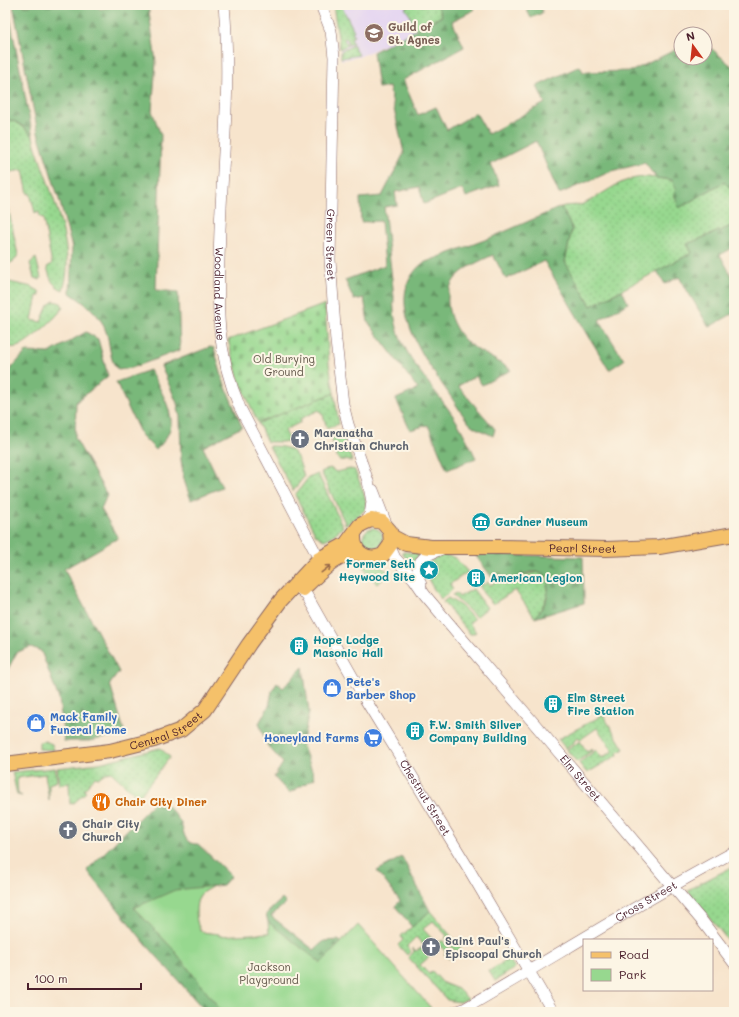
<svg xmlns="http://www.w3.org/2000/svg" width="739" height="1017" viewBox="0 0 739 1017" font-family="Mali,sans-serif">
	<defs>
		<pattern id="grass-dots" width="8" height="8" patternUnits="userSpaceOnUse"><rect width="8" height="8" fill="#97d88f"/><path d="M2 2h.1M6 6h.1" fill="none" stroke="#84b97c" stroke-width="1.8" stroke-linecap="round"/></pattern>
		<pattern id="forest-firs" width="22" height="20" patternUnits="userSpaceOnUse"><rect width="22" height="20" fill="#79b87a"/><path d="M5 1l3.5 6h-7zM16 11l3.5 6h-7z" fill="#659564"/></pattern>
		<pattern id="cemetery-stones" width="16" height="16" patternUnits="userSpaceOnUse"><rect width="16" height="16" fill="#97d88f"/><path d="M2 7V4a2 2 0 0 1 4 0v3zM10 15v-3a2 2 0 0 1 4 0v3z" fill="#84b97c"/></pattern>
	</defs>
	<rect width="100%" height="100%" fill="#fcf5e5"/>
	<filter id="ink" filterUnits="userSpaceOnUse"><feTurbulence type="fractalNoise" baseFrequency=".025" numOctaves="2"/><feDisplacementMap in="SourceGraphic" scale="8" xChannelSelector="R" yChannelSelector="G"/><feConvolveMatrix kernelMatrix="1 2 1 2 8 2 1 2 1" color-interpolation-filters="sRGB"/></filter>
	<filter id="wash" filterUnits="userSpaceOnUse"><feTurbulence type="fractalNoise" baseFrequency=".012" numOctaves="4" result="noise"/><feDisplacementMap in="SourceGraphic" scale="16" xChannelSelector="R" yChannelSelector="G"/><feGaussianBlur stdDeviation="0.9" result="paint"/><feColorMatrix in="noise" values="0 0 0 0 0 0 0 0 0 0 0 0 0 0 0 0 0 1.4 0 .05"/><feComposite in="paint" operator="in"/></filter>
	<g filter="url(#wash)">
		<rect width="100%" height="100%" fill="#f7e4cc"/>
		<path fill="#e3d3f2" d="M333 5H437L416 30 359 57 341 60 339 36Z"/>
		<g fill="url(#grass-dots)" stroke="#707c5d">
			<path d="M333 5H346L342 7 354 31 352 32 354 36 351 38 353 43 349 45 347 39 345 38 344 40 348 45 340 49Z"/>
			<path d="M411 5H437L443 15 416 30 410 17H411L405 8Z"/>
			<path d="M354 45 355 49 359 55 341 58V51Z"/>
			<path d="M5 119C18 121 25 127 33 137 44 180 79 246 63 290 51 285 50 278 47 267L52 264 43 218 40 217 39 212 35 213 30 193 28 194 23 170 5 173Z"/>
			<path d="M648 177 672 180 676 189 679 208 724 182 734 192V225L688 244 692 253 591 306 565 262 572 228 561 207C568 204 578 207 585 203 607 193 620 177 648 177Z"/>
			<path d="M5 193 18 255 14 261 5 266Z"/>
			<path d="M36 258 41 278 40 280 34 278 30 263Z"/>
			<path d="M5 281 32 287 39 291 40 296H37L32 320 41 322 48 305 54 301 61 303 63 307C58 317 28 343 17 347 12 348 9 347 5 345Z"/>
			<path d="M334 393 339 424 327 428 323 415 319 410 300 419 301 422 285 430 290 442H267L258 423Z"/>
			<path d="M341 431 352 461 339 460 336 455 332 439 335 434Z"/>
			<path d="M269 446C295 446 297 453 304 477L293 491Z"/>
			<path d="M330 468 336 472 350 469 355 470C358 479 369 501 365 509 361 515 351 521 346 525L321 472Z"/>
			<path d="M318 474 343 527 331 537 324 540 316 535 295 495 308 478Z"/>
			<circle cx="373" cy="538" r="10"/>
			<path d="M403 552 420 553 413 564 403 555Z"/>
			<path d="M443 555 454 557 468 572 450 584 453 589 441 599C430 584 414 563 443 555Z"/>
			<path d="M358 560 378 565 391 573 377 584Z"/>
			<path d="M537 572C558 580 544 606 535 618L515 590 493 604 483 593 478 582 480 581 484 585 488 582 490 585 494 583 493 579H511Z"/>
			<path d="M473 589 487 608 476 617 452 595 456 593 459 597Z"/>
			<path d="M448 598 461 606 474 619 469 623 476 632 473 634H470L443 602Z"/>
			<path d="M603 715 624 749 617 753 618 755 587 773 579 763 596 750 602 758 613 751 597 728 581 739 577 737 574 742 566 749 558 739Z"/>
			<path d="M45 741 52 744 54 750 39 749V742Z"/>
			<path d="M580 741 587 752 592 749 593 750 577 762 567 750Z"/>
			<path d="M160 748 170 757 135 802H132L130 799 134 793 111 772 105 773 98 778 95 777 84 790 86 792 74 803 70 804 69 783 59 785 57 768 99 763Z"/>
			<path d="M55 768 57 781 49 784V800L45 774 17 778 18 794 22 796 17 795 12 772Z"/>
			<path d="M734 866V948L688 891 693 887Z"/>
			<path d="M430 911 461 948 456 952 445 938 447 936 433 921 423 929 433 940 424 946 416 937 407 946 411 951 407 955 398 945 403 940 401 936Z"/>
			<path d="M442 940 454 953 449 959 444 954 446 952 440 946 439 948 437 946Z"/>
			<path d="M423 947 430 956 420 965 429 974 432 971 443 983 458 989 468 999 459 1002 447 1000 408 957 414 952 413 948 416 951Z"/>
			<path d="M509 959 515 968 495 981 489 971Z"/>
		</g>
		<g fill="url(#forest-firs)" stroke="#626c52">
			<path d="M5 5H7L9 13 33 137C25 127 18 121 5 119Z"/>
			<path d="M13 5H96L100 9 119 5H148L156 62 152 111 161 135 156 290 178 292 180 350 132 368 118 370C108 359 111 342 105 329 99 312 84 303 70 293L72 248 59 199 38 133Z"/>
			<path d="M437 5H472L474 10 452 21 464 47 403 80 418 115 436 107 447 130 476 113 488 134 545 103 537 86 580 66 583 72 632 71 681 47V58H705V43L734 68V192L724 182 679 208 674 194 676 189 672 180 656 178 645 163 612 171 559 194 536 141 491 164 499 185 466 197 462 189 424 204 419 187 395 192 397 205 384 207 394 297C390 343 424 375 449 410 460 425 468 442 476 458L447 470 428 425 410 430 396 399 418 389 368 322 364 298 354 300 345 280 385 265 381 221 361 222 360 198 382 196 404 153 389 87 378 88 373 52 442 16Z"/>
			<path d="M524 5H542V13L531 18Z"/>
			<path d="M561 207 572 228 565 262 591 306 622 290 628 303 599 320 624 360 609 370 544 261 506 279 493 255C480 261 463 268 454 280 440 300 452 330 469 344 482 354 498 360 511 370L482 385 476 376 458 386 495 429 493 436C486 432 475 429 469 423 461 413 454 401 447 391 424 359 380 297 423 263L490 238Z"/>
			<path d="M734 225V247L720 255 734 280V313L709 327 679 277 665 284 657 271 692 253 687 244Z"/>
			<path d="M86 332 98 339 108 376 76 402 75 438 107 495 101 509 118 538 64 569 119 672 110 684 125 734 89 741H64L59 699 41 651 31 647 17 652 7 671H5V375L26 352 49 353Z"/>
			<path d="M210 347 214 348 223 380 242 427 203 447 222 487 191 500 184 480 181 460 180 417 177 403 161 366Z"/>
			<path d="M150 370C157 384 176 414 170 429 167 438 162 444 156 450L141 435 116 382Z"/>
			<path d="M481 554 583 557 584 603 535 618C544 606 553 593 545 578 543 574 540 572 535 572 528 571 521 577 515 579 508 581 500 580 493 579L476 556Z"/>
			<path d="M303 667 309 712 302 744 315 778 289 793 274 777 283 763 267 745 259 723 269 706 272 691 277 683 283 688Z"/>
			<path d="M158 796C165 804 173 811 179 820 184 827 182 836 189 842 192 844 195 844 198 844L231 876 223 885 175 891 134 908 174 950 222 1012H206L144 942 87 870 147 810Z"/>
			<path d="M402 857 430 911 412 927 395 906 400 901 377 871Z"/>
			<path d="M282 899 286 903 271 916 314 950 324 941 338 940 341 942 321 964 268 922 266 914Z"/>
		</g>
		<path fill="url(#cemetery-stones)" stroke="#707c5d" d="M323 305 325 306 329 364 334 393 258 423 238 377 228 340Z"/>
		<path fill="#97d88f" stroke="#707c5d" d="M213 886C209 889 203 891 200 895 194 903 195 926 202 932L219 934V936L269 933 268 922 321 963 358 925 431 1008 424 1012H222L174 950 134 908 175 890Z"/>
	</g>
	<g filter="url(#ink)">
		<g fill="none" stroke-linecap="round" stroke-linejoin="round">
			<defs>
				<g id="minor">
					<path id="s1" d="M224 5C231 79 223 155 220 229 218 296 213 345 240 408L319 559"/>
					<path id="s2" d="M321 5 331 31 334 57 330 260 336 341 343 404 348 424 368 481 372 502 370 515 365 521"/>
					<path d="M373 490 387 526"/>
					<path id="s3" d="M390 547 395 558 414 579 425 595 702 921 734 963"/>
					<path id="s4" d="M296 584 307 596 365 699 467 866 553 1012"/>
					<path d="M421 585C413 563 421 556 442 549"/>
					<path id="s5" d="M455 1012 464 1009C554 957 642 901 734 852"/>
				</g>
				<g id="major">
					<path id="s6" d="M391 536 406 544 431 547H498L606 549 659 547 734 534"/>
					<path d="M303 589C317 576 339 550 361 554"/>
					<path id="s7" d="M5 764 110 751 154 740 181 730 205 710 249 644 281 600 319 559 346 544 360 525 371 520 382 522 390 531 391 544 383 555C367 562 353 553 354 535"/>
				</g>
			</defs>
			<use href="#minor" stroke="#876463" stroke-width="12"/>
			<use href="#major" stroke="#876463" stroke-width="16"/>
			<use href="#minor" stroke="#fff" stroke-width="11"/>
			<use href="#major" stroke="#f5c16b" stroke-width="14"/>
		</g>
		<defs><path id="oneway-shaft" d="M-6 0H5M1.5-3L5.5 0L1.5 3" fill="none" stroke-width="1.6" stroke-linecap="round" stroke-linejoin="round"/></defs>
		<use stroke="#976848" href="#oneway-shaft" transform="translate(326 569) rotate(-38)"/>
	</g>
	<defs>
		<symbol id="school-disc" viewBox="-11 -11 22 22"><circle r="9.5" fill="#8d6e63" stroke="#fcf5e5"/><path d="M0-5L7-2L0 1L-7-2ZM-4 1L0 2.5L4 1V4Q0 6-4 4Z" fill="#fff"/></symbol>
		<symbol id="church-disc" viewBox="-11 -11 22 22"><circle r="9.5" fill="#6b7280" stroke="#fcf5e5"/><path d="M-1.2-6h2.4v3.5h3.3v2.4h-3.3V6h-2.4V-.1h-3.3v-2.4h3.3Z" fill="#fff"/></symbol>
		<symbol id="museum-disc" viewBox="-11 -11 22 22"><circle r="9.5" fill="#0f9aa8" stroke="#fcf5e5"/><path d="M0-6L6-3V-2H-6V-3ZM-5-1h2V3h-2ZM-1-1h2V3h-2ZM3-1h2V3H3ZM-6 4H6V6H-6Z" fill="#fff"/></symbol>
		<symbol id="sight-disc" viewBox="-11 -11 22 22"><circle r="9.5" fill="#0f9aa8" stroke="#fcf5e5"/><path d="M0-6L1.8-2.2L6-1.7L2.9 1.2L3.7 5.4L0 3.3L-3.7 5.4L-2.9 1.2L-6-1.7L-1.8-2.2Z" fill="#fff"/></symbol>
		<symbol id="building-disc" viewBox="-11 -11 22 22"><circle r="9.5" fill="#0f9aa8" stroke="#fcf5e5"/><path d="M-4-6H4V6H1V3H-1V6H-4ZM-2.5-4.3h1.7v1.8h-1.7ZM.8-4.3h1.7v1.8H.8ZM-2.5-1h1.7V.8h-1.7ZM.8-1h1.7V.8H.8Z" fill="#fff"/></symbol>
		<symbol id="shop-disc" viewBox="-11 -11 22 22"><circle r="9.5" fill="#3f7fe0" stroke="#fcf5e5"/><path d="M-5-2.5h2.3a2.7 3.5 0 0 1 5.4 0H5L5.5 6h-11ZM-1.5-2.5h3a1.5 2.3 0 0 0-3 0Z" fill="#fff"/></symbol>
		<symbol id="supermarket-disc" viewBox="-11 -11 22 22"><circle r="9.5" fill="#3f7fe0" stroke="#fcf5e5"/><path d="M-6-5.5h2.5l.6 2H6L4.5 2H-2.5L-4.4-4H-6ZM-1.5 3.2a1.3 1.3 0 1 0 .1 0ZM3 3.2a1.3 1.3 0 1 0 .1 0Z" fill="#fff"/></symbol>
		<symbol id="restaurant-disc" viewBox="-11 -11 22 22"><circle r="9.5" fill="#e8710a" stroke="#fcf5e5"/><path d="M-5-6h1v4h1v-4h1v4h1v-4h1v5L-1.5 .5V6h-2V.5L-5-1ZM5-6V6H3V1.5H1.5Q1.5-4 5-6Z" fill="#fff"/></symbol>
	</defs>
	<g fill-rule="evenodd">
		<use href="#school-disc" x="363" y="22" width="22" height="22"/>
		<use href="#church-disc" x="289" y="428" width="22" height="22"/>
		<use href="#museum-disc" x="470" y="511" width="22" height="22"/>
		<use href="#sight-disc" x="418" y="559" width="22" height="22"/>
		<use href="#building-disc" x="465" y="567" width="22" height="22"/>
		<use href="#building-disc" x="288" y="635" width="22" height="22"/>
		<use href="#shop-disc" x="321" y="677" width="22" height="22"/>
		<use href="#building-disc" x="542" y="693" width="22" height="22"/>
		<use href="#shop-disc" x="25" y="712" width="22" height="22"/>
		<use href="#building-disc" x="404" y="720" width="22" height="22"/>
		<use href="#supermarket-disc" x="362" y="727" width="22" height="22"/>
		<use href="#restaurant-disc" x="90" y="791" width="22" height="22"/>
		<use href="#church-disc" x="57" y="819" width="22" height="22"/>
		<use href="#church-disc" x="420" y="936" width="22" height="22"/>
	</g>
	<g text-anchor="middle" stroke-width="4" stroke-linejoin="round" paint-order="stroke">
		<g font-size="11" font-weight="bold" fill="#785e54" stroke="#fcf5e5" text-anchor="start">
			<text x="388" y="31">Guild of<tspan x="388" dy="13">St. Agnes</tspan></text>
		</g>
		<g font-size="11" fill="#4a1f2b" stroke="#fcf5e5">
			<text dy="4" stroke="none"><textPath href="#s2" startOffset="242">Green Street</textPath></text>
			<text dy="4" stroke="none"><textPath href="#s1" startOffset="289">Woodland Avenue</textPath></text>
			<text dy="4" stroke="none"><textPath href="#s6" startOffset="194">Pearl Street</textPath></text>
			<text dy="4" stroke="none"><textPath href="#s7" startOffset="166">Central Street</textPath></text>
			<text dy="4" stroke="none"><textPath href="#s3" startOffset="300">Elm Street</textPath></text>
			<text dy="4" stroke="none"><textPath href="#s4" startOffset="250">Chestnut Street</textPath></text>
			<text dy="4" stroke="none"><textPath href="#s5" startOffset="221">Cross Street</textPath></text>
		</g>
		<g font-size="11" fill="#615649" stroke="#fcf5e5">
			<text x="284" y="363">Old Burying<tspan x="284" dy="13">Ground</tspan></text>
			<text x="269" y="971">Jackson<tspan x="269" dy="13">Playground</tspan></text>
		</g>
		<g font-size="11" font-weight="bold" fill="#5b616d" stroke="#fcf5e5" text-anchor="start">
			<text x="314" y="437">Maranatha<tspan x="314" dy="13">Christian Church</tspan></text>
			<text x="82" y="828">Chair City<tspan x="82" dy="13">Church</tspan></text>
			<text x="445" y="945">Saint Paul's<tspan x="445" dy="13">Episcopal Church</tspan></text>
		</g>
		<g font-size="11" font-weight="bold" fill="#0d838f" stroke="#fcf5e5" text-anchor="start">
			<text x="495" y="526">Gardner Museum</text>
			<text x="415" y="568" text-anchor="end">Former Seth<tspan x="415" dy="13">Heywood Site</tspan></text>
			<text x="490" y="582">American Legion</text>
			<text x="313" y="644">Hope Lodge<tspan x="313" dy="13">Masonic Hall</tspan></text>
			<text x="567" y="702">Elm Street<tspan x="567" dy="13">Fire Station</tspan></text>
			<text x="429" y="729">F.W. Smith Silver<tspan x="429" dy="13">Company Building</tspan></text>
		</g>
		<g font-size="11" font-weight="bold" fill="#366cbe" stroke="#fcf5e5" text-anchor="start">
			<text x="346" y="686">Pete's<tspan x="346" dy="13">Barber Shop</tspan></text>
			<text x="50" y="721">Mack Family<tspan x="50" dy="13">Funeral Home</tspan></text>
			<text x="359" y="742" text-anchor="end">Honeyland Farms</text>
		</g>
		<g font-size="11" font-weight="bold" fill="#c56008" stroke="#fcf5e5" text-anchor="start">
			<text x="115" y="806">Chair City Diner</text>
		</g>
	</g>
	<rect width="739" height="1017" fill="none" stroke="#fcf5e5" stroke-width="20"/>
	<rect x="583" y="939" width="130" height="52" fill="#fcf5e5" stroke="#b59f9b"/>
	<rect x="591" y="952" width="20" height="6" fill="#f5c16b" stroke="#b59f9b"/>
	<text x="619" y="959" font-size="12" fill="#4a1f2b">Road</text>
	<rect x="591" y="969" width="20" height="12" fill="#97d88f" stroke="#b59f9b"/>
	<text x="619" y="979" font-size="12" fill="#4a1f2b">Park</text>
	<g transform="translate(693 46) rotate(345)"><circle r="19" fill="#fcf5e5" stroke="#b59f9b"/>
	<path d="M0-3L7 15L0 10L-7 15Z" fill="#c8321e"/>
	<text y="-6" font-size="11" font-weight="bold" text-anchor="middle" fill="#4a1f2b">N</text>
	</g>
	<path d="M28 983v6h113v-6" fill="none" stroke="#4a1f2b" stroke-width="2"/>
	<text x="34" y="983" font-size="12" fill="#4a1f2b" stroke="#fcf5e5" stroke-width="3" paint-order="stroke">100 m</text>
</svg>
